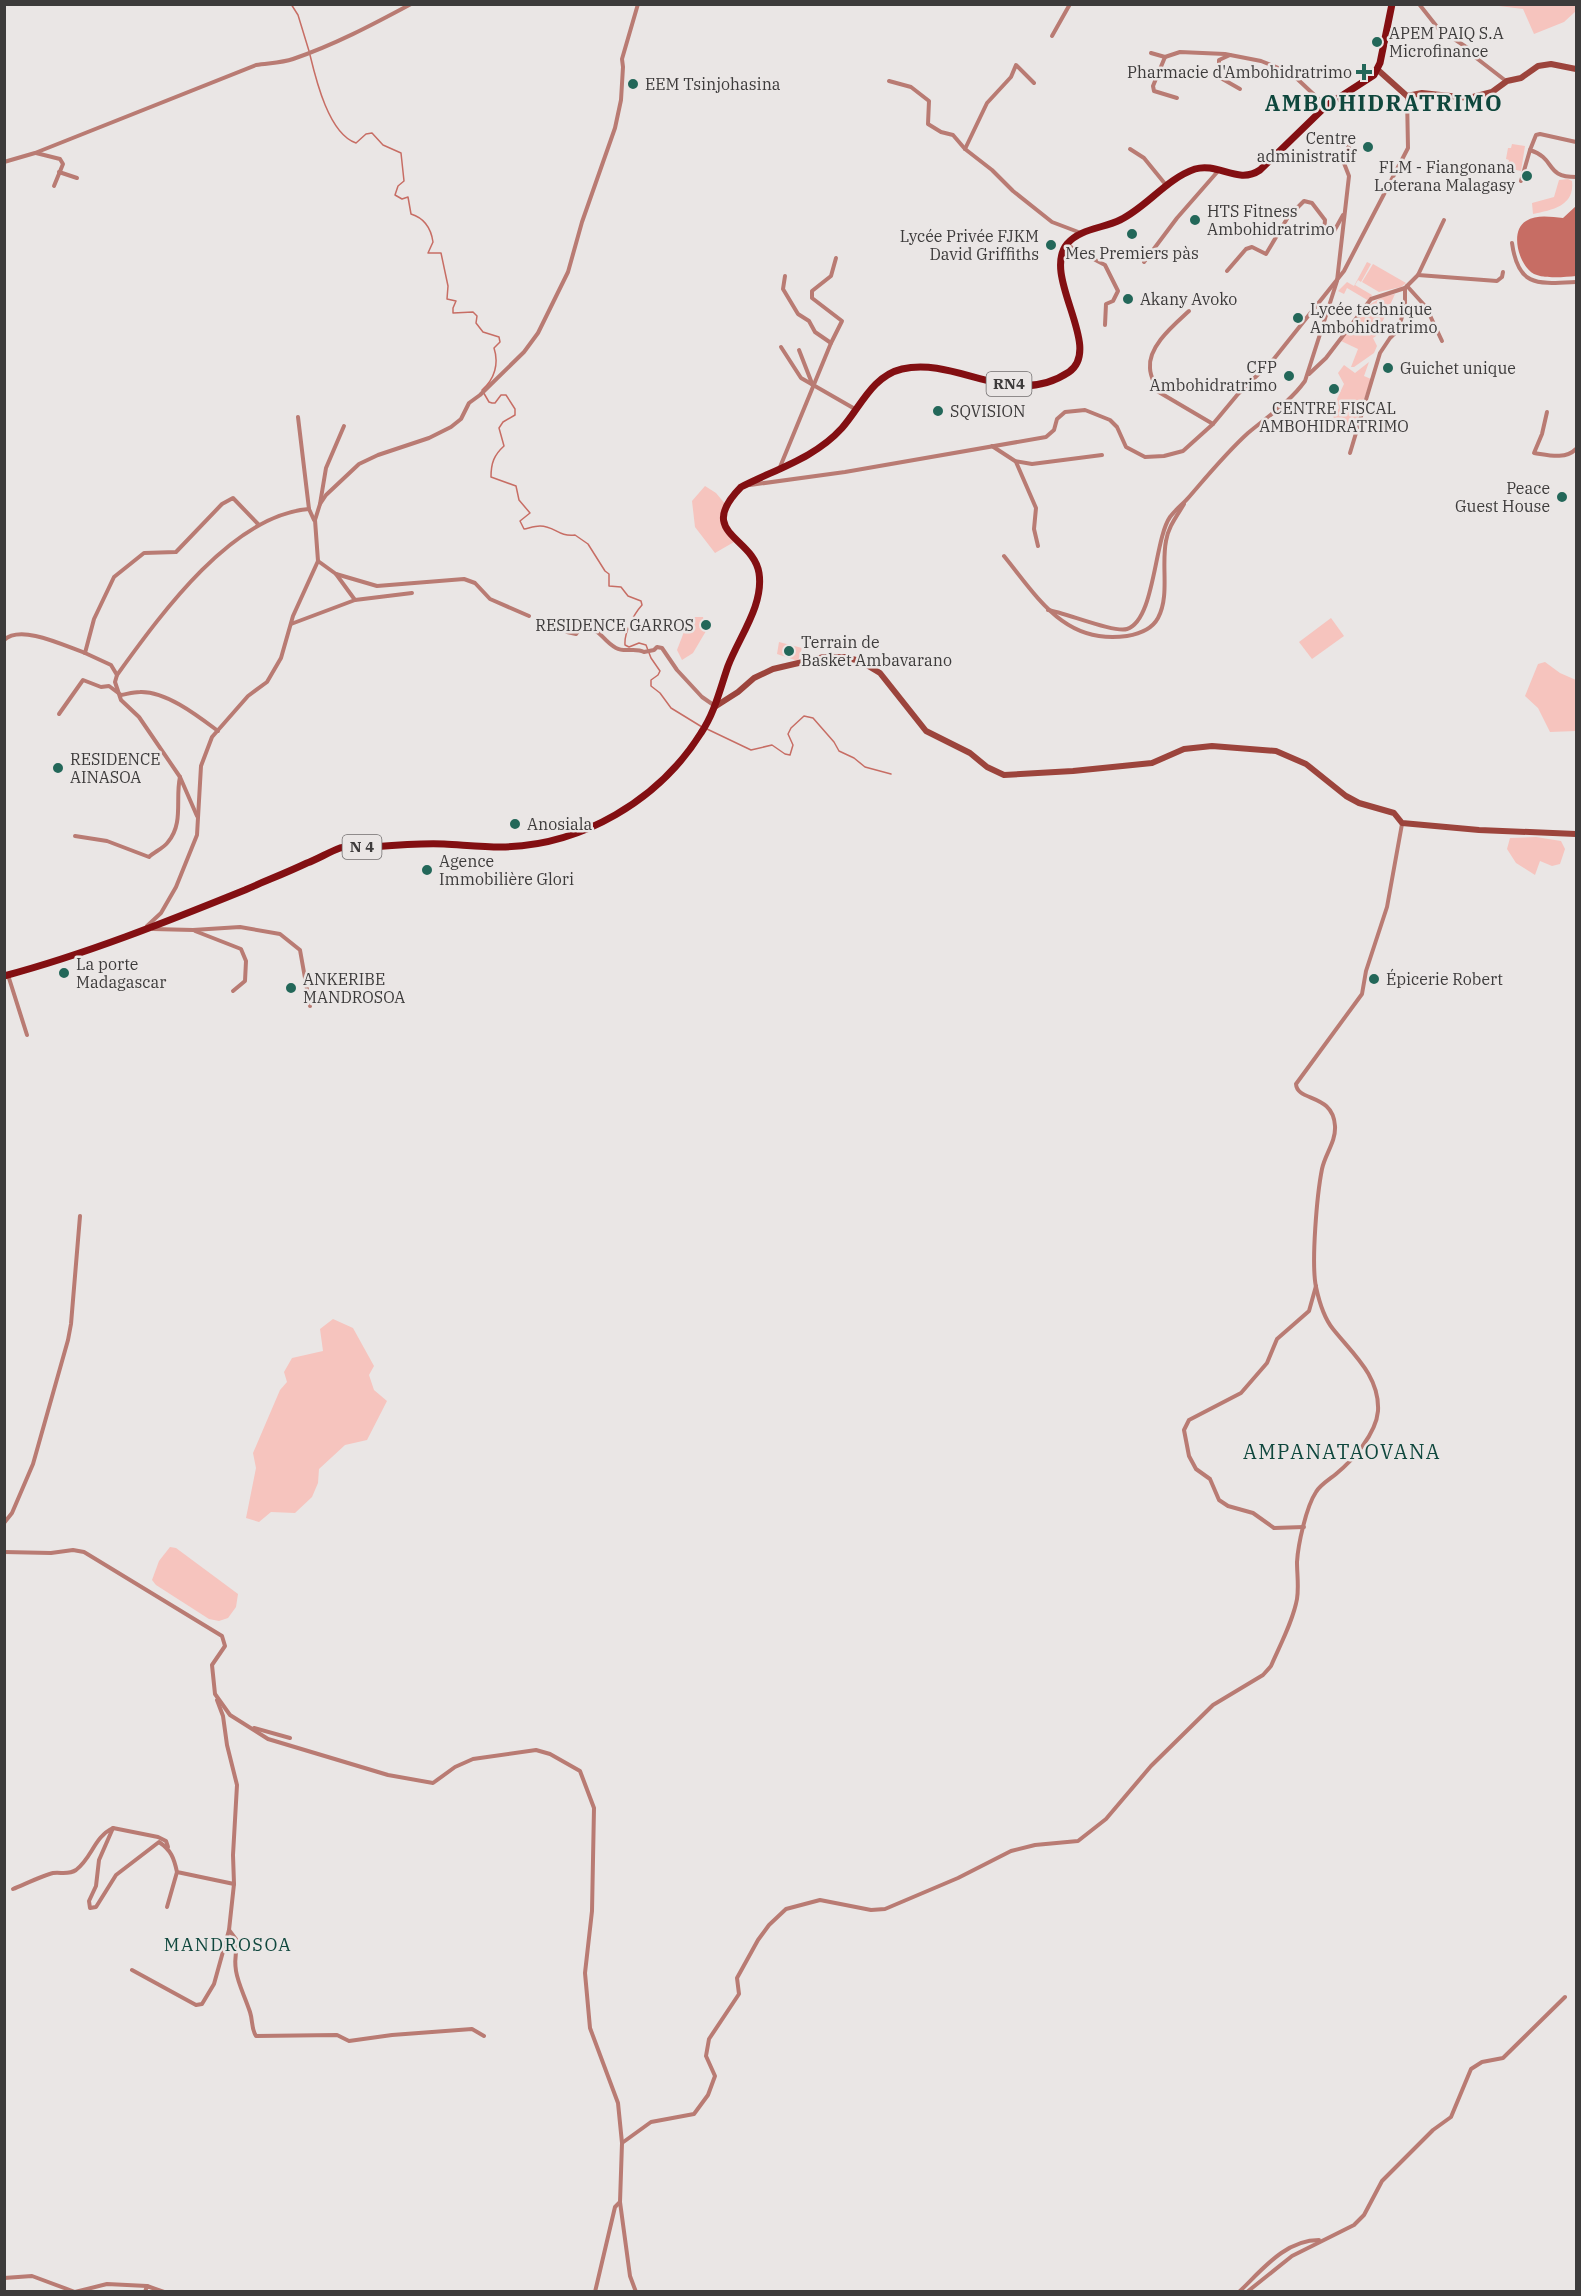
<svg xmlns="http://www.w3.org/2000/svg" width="1581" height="2296" viewBox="0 0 1581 2296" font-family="'IBM Plex Serif',serif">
	<rect width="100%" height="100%" fill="#eae6e5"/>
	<g fill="#f6c4be">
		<path d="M1499 5H1576V11L1564 22 1534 34 1523 9 1499 6Z"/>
		<path d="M1512 144 1525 146 1521 171 1507 168 1509 160 1506 159 1508 148H1511Z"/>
		<path d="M1568 179 1572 181C1575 206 1552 210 1533 214L1532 203 1554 197 1559 180Z"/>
		<path d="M1367 262 1371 264 1361 282 1358 280 1355 285 1372 295 1369 301 1347 288 1344 294 1338 291 1347 282 1354 286Z"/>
		<path d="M1373 264 1406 283 1401 287 1379 292 1362 282Z"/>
		<path d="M1395 294 1376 336 1373 338 1377 346 1374 353 1354 367H1351L1358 349 1341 341C1356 319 1368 298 1395 294Z"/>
		<path d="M1369 362 1364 376 1371 379 1353 432 1333 417 1339 408 1337 399 1344 384 1338 373 1344 365 1355 373Z"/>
		<path d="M705 486 716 493 726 505 724 513 734 542 715 553 695 527 692 501Z"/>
		<path d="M693 617H703L706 631 693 653 682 660 677 650 687 624Z"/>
		<path d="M1331 618 1344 636 1312 659 1299 642Z"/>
		<path d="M779 642 802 648 798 661 777 654Z"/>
		<path d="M1545 662 1560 673 1576 680V731L1550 732 1538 708 1525 696 1538 664Z"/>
		<path d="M1536 837 1561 841 1565 849 1560 864 1552 866 1540 861 1535 875 1516 863 1507 849 1510 838Z"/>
		<path d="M333 1319 353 1328 374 1366 369 1375 374 1390 387 1401 367 1440 345 1445 319 1469 318 1483 312 1497 295 1513 271 1512 259 1522 246 1518 256 1468 253 1453 280 1390 287 1382 284 1372 292 1358 323 1351 320 1329Z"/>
		<path d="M170 1547 176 1548 238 1594 236 1607 228 1618 219 1621 209 1619 156 1585 152 1580 159 1561Z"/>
	</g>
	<path fill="#c76d64" d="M1576 206V276C1565 277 1545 279 1534 274 1519 266 1509 231 1526 221 1537 214 1551 217 1563 218Z"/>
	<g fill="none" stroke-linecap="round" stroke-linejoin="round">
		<g stroke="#c76d64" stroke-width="1.5">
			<path d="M291 4 298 15 309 51"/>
			<path d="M310 55C316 80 329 134 356 143L366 134 372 133 383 145 401 153 404 181 398 186 395 195 402 199 408 197 411 214C424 218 431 228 433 242L428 253H441L448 286 447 299 456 301 453 308V313L473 312 477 316 476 323 483 332 499 337 500 342 494 348C499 363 495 379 482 390L489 402 492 403H495L501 395H506L515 409V415L503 422 499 428 504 446C494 455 491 463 491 477L516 486 519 500 530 513 520 521 524 529C529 528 535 526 540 526 555 526 558 537 575 535L588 544 605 571 609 574V586L621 587 628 596 641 601 642 605C634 614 624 632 625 645L629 647 639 643 646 645 651 658 660 671 658 675 651 680V686L660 693 671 708 702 727"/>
			<path d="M707 729 751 750 772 745 785 754 790 755 793 745 788 734 791 728 804 716 813 718 834 742 839 751 854 758 865 767 891 774"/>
		</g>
		<g stroke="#b97b73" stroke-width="4">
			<path d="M1419 4 1438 28 1469 49 1475 57 1506 81"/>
			<path d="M1052 36 1070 4"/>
			<path d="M1151 53 1165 57 1180 52 1225 54 1261 61 1291 73 1326 106"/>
			<path d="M1230 55 1219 60V77L1240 89"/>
			<path d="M1165 57 1153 86 1154 91 1177 98"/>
			<path d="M889 81 911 87 929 101 928 124 941 132 953 135 965 149 992 170 1013 191 1052 222 1081 233"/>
			<path d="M1576 142 1540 134 1536 135 1530 150C1557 159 1544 177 1576 177"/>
			<path d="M965 149 987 103 1011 77 1016 65 1034 83"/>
			<path d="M1130 149 1144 158 1166 185"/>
			<path d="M36 153 60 159 63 164 54 186"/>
			<path d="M4 162 35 153 256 65C268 63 282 63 293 59 334 45 372 25 411 4"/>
			<path d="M59 172 77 178"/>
			<path d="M1521 181 1530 150"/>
			<path d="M1512 243C1518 287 1537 284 1576 282"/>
			<path d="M1067 245 1105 265 1118 291 1113 301 1106 304 1105 325"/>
			<path d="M1144 262 1177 218 1219 170"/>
			<path d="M1227 271 1246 249 1252 247 1266 254 1288 217 1304 201 1312 203 1325 220 1324 233 1330 235 1333 233 1343 215"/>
			<path d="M1418 275 1497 281 1502 277 1503 272"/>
			<path d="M785 276 783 289 798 314 809 321 815 332 831 343"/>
			<path d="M1407 286 1426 307 1442 341"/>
			<path d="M1189 311C1174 325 1148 346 1150 368 1150 376 1155 384 1157 391L1213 424"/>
			<path d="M781 347 801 378 855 409"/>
			<path d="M799 350 813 386"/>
			<path d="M1309 374 1326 358 1371 299 1405 288 1418 275 1444 220"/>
			<path d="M1547 412 1542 434 1534 453C1548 455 1565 460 1576 449"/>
			<path d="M298 417 309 509 314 520"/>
			<path d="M992 446 1015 461 1032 464 1102 455"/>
			<path d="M1350 453 1380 353 1390 338 1398 330 1405 307V288"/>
			<path d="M1016 462 1036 508 1034 529 1038 546"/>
			<path d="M780 467 831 343 842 321 812 298V291L831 276 836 258"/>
			<path d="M750 485 845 472 1046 437 1054 430 1057 419 1065 412 1085 410 1110 420 1117 427 1126 447 1145 457 1164 456 1183 451 1213 424 1238 394 1273 360 1344 271 1408 148 1407 97"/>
			<path d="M320 504 326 468 344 426"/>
			<path d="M259 525 233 498 222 504 176 552 144 553 114 577 94 619 85 653 111 665 117 675C159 617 231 515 309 509"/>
			<path d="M1004 556C1038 598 1065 645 1127 636 1139 634 1152 629 1158 618 1170 595 1161 566 1166 541 1168 527 1177 516 1184 504"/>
			<path d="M318 561 336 574 377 586 464 579 475 583 490 599 529 616"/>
			<path d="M336 574 355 600"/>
			<path d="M1048 610C1066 613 1114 633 1127 629 1155 620 1154 540 1170 517 1176 509 1183 504 1189 497 1208 475 1227 452 1248 433 1267 417 1290 402 1305 381L1337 281 1349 176 1342 158 1349 148 1346 140"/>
			<path d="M291 624 355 600 412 593"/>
			<path d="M567 632 576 634 581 627C601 627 601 640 616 648 625 653 635 647 644 652L654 650 657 647 662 648 677 670 702 697 715 706"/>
			<path d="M4 640C21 624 65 646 85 653"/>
			<path d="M117 675 115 682 121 700 139 717 180 777 197 816"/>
			<path d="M59 714 83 680 101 687 109 686 121 695C127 694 134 692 140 692 166 691 198 716 218 731"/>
			<path d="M75 836 107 841 149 857C154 852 164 848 168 842 184 823 175 799 180 777"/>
			<path d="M147 926 161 913 176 887 197 835 201 766 212 737 248 696 267 682 281 658 293 616 318 561 315 520 320 504 326 495 359 464 378 455 429 438 451 427 461 419 469 403 480 395 524 352 538 333 568 272 582 222 615 128 621 100 623 67 622 59 638 4"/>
			<path d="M153 929 193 930 240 927 280 934 300 950 310 1006"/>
			<path d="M195 931 241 949 246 961 245 981 233 991"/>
			<path d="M8 975 27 1035"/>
			<path d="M4 1523 12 1513 33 1464 68 1340 71 1324 80 1216"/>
			<path d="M1304 1527 1274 1528 1253 1513 1228 1506 1219 1500 1210 1479 1196 1469 1189 1456 1184 1430 1189 1420 1241 1393 1267 1363 1277 1339 1309 1311 1316 1286"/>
			<path d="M4 1552 51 1553 73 1550 84 1552 222 1636 225 1646 212 1665 215 1694 230 1715 268 1739 388 1775 433 1783 455 1767 473 1759 536 1750 550 1754 580 1771 594 1808 592 1911 585 1973 590 2028 618 2103 622 2143 620 2202 630 2276 636 2292"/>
			<path d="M254 1728 290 1738"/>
			<path d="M113 1828 158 1837 166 1841 168 1847"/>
			<path d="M13 1889C23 1885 44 1875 53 1873 61 1872 69 1875 76 1870 92 1858 94 1837 113 1828L99 1860 96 1886 89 1901 90 1908 96 1907 116 1875 159 1842C171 1850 174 1858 177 1872L234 1884"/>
			<path d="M167 1907 177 1872"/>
			<path d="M229 1930 238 1942C230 1972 241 1985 250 2012 253 2021 251 2028 256 2036L337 2035 349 2041 392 2035 472 2029 484 2036"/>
			<path d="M132 1970 196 2005 202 2004 214 1984 229 1930 234 1884 233 1855 237 1785 227 1745 223 1716 217 1700"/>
			<path d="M622 2143 651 2122 694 2114 708 2095 715 2076 706 2056 709 2039 739 1994 737 1978 758 1940 769 1925 786 1909 820 1900 871 1910 885 1909 958 1878 1011 1851 1035 1845 1078 1841 1106 1819 1151 1766 1213 1705 1263 1675 1271 1666C1280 1645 1293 1621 1297 1599 1299 1587 1297 1574 1297 1562 1298 1545 1306 1507 1316 1492 1320 1485 1330 1479 1336 1474 1353 1460 1376 1434 1378 1411 1380 1376 1352 1353 1333 1329 1324 1318 1319 1301 1316 1287 1311 1263 1317 1194 1322 1169 1325 1154 1336 1142 1335 1126 1333 1093 1297 1102 1296 1084L1362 994 1366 971 1387 907 1402 824"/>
			<path d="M4 2278 32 2276 75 2292"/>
			<path d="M75 2292 107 2284 147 2286"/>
			<path d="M145 2292 147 2286 164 2292"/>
			<path d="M595 2292 615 2207 620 2202"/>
			<path d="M1239 2292C1262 2270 1285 2240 1319 2240"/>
			<path d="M1247 2292 1292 2256 1354 2225 1364 2215 1382 2181 1433 2130 1451 2117 1471 2069 1482 2062 1503 2058 1565 1997"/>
		</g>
		<g stroke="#9c443c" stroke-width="6">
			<path d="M1378 70 1407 96 1422 93 1469 98 1492 92 1507 81 1521 78 1538 66 1551 64 1576 69"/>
			<path d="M716 706 738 692 754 678 773 669 824 657H844L860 661 880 673 926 731 970 753 987 767 1004 775 1073 771 1152 763 1184 749 1212 746 1276 751 1306 764 1346 796 1359 803 1394 813 1402 823 1479 830 1576 834"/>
		</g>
		<path stroke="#830f12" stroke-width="7" d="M4 976C86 954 166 922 245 890 265 881 286 873 307 863 318 859 329 852 340 848 350 846 361 848 371 847 396 845 419 843 444 844 463 845 482 847 501 847 582 846 659 800 701 733 715 712 720 689 728 666 739 637 764 605 759 573 753 536 695 534 741 487 776 469 815 458 842 428 860 408 872 376 902 369 957 356 1012 410 1069 372 1104 348 1041 276 1067 244 1079 229 1104 228 1120 220 1147 207 1166 179 1195 169 1218 162 1238 185 1260 170L1326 106 1374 75 1380 63 1392 4"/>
	</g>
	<g fill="#236759" stroke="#eae6e5" stroke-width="2">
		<circle cx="1377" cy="42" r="6"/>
		<path d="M1361 63h6v6h6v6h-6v6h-6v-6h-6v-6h6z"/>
		<circle cx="633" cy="84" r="6"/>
		<circle cx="1368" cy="147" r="6"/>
		<circle cx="1527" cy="176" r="6"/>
		<circle cx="1195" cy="220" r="6"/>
		<circle cx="1132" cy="234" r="6"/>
		<circle cx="1051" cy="245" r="6"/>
		<circle cx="1128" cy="299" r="6"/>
		<circle cx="1298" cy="318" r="6"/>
		<circle cx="1388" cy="368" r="6"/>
		<circle cx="1289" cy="376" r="6"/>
		<circle cx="1334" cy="389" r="6"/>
		<circle cx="938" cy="411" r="6"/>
		<circle cx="1562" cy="497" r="6"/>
		<circle cx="706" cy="625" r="6"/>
		<circle cx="789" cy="651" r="6"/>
		<circle cx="58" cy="768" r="6"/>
		<circle cx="515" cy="824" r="6"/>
		<circle cx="427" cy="870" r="6"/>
		<circle cx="64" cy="973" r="6"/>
		<circle cx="1374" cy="979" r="6"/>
		<circle cx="291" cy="988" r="6"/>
	</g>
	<g text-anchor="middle" stroke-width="5" stroke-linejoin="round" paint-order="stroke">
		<g fill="#eae6e5" stroke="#716e6e" stroke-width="1.5">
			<rect x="986.5" y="372" width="45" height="24" rx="4.5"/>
			<rect x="342.5" y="835" width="39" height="24" rx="4.5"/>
		</g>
		<g font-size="15" font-weight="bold" fill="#3d3b3b">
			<text x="1009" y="389">RN4</text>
			<text x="362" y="852">N 4</text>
		</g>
		<g font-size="16" fill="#3d3b3b" stroke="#eae6e5" text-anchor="start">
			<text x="1389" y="39">APEM PAIQ S.A<tspan x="1389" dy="18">Microfinance</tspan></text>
			<text x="1352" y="78" text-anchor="end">Pharmacie d'Ambohidratrimo</text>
			<text x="645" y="90">EEM Tsinjohasina</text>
			<text x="1356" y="144" text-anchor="end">Centre<tspan x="1356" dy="18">administratif</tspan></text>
			<text x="1515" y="173" text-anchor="end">FLM - Fiangonana<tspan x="1515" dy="18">Loterana Malagasy</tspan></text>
			<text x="1207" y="217">HTS Fitness<tspan x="1207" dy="18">Ambohidratrimo</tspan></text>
			<text x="1039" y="242" text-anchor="end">Lycée Privée FJKM<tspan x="1039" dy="18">David Griffiths</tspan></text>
			<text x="1132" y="259" text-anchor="middle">Mes Premiers pàs</text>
			<text x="1140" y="305">Akany Avoko</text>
			<text x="1310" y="315">Lycée technique<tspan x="1310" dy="18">Ambohidratrimo</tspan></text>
			<text x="1277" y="373" text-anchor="end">CFP<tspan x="1277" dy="18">Ambohidratrimo</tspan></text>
			<text x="1400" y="374">Guichet unique</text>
			<text x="1334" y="414" text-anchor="middle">CENTRE FISCAL<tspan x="1334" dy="18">AMBOHIDRATRIMO</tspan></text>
			<text x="950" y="417">SQVISION</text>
			<text x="1550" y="494" text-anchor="end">Peace<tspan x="1550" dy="18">Guest House</tspan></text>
			<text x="694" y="631" text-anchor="end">RESIDENCE GARROS</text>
			<text x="801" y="648">Terrain de<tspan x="801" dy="18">Basket Ambavarano</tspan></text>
			<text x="70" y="765">RESIDENCE<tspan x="70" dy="18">AINASOA</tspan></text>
			<text x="527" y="830">Anosiala</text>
			<text x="439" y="867">Agence<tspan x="439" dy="18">Immobilière Glori</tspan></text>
			<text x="76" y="970">La porte<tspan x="76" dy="18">Madagascar</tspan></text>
			<text x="303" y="985">ANKERIBE<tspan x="303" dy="18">MANDROSOA</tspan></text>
			<text x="1386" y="985">Épicerie Robert</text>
		</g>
		<g font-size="18" letter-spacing="1.5" fill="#0f473d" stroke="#eae6e5">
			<text x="228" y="1951">MANDROSOA</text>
		</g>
		<g font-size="20" letter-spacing="1.5" fill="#0f473d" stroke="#eae6e5">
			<text x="1342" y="1459">AMPANATAOVANA</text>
		</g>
		<g font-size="22" font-weight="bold" letter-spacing="1.5" fill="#0f473d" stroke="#eae6e5">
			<text x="1384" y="111">AMBOHIDRATRIMO</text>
		</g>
	</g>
	<rect width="1581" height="2296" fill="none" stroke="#3d3b3b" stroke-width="12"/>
</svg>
